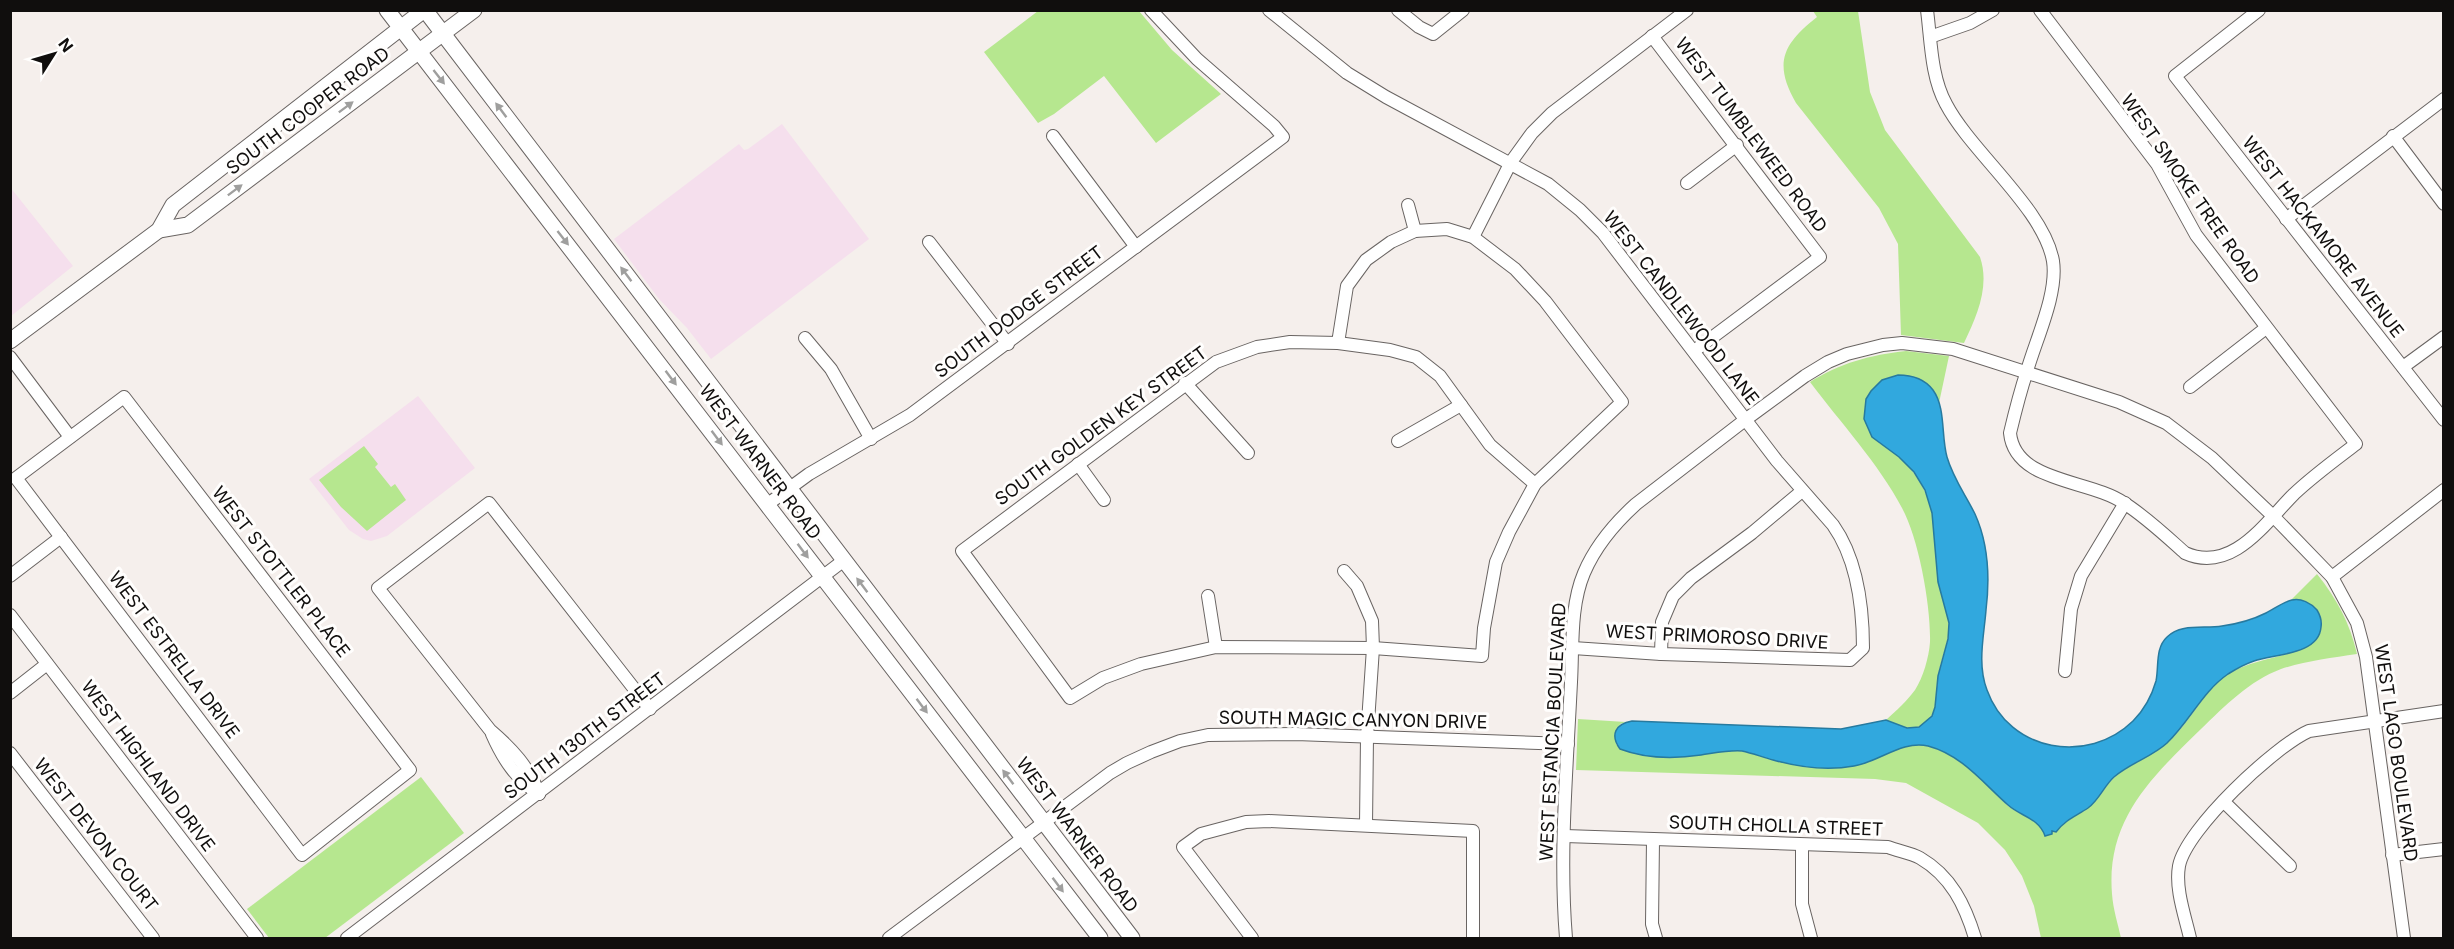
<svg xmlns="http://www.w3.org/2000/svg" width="2454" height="949" viewBox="0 0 2454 949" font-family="Inter,sans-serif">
	<rect width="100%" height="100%" fill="#f5efec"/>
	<g fill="#f5dfed">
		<path d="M782 124 869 239 711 359 687 328 659 299 614 239 739 144 744 150 748 149Z"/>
		<path d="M10 187 73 266 11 316H10Z"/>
		<path d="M418 396 475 468 387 536 371 541 363 539 349 530 309 479Z"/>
	</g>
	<g fill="#b6e78f">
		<path d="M1038 11H1139L1172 50 1221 94 1156 143 1104 76 1054 114 1038 123 984 52Z"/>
		<path d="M1813 11H1858L1870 92 1885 130 1980 257C1990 286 1977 316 1964 343L1901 335 1898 244 1879 208 1796 103C1773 63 1783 44 1817 17Z"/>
		<path d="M1906 351 1949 356 1939 403 1930 387 1882 380 1871 391 1879 443C1902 454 1920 477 1929 501 1938 525 1934 552 1938 578 1940 593 1948 607 1949 622 1950 641 1941 658 1938 676 1936 686 1937 698 1935 708 1933 714 1930 719 1925 723 1913 733 1899 726 1886 720 1896 711 1907 701 1915 690 1923 678 1929 657 1930 642 1931 607 1919 539 1902 508 1879 464 1840 422 1810 382 1840 363 1870 355 1906 351Z"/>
		<path d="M364 446 378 464 375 467 391 487 395 484 406 500 367 531 341 507 319 480Z"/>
		<path d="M2317 574C2337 599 2350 623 2357 654 2331 658 2305 661 2281 669 2249 681 2225 706 2201 729 2152 777 2106 819 2112 894 2113 909 2118 924 2121 938H2041L2034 906 2022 876 2005 850 1978 823 1906 783 1875 779 1576 770 1578 719 1626 722 1620 724 1616 744 1620 749C1646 759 1673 759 1701 755 1714 753 1728 750 1741 751 1752 753 1762 757 1772 760 1797 766 1828 771 1854 766 1878 762 1902 740 1927 746 1962 755 1982 782 2007 805 2020 816 2038 818 2045 835L2051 831 2056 832C2065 820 2077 816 2089 807 2100 799 2105 785 2116 776 2131 763 2151 757 2166 744 2191 723 2202 691 2230 673 2253 658 2300 656 2315 640 2322 633 2321 625 2320 615L2304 601 2291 600Z"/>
		<path d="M421 777 464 833 325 938H269L247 909Z"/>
	</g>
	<path fill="#31a8de" stroke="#277a9f" stroke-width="1.5" d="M1898 375C1912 375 1924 378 1933 390 1946 408 1941 436 1947 457 1953 478 1965 494 1975 514 1989 545 1990 577 1986 610 1984 636 1977 664 1987 690 2009 752 2088 765 2133 721 2144 710 2152 695 2156 681 2159 667 2155 648 2167 637 2181 623 2204 629 2222 626 2237 624 2252 620 2266 613 2274 609 2283 602 2292 600 2301 598 2311 603 2317 610 2320 615 2322 621 2321 627 2319 655 2274 654 2254 661 2245 664 2236 669 2228 674 2202 692 2190 721 2167 743 2152 757 2130 763 2114 777 2104 786 2099 800 2088 808 2076 816 2065 820 2056 832L2052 831V834L2045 836C2039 818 2020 816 2008 805 1983 783 1962 755 1928 746 1902 740 1879 762 1854 766 1827 771 1798 767 1773 760 1762 757 1752 753 1742 751 1728 750 1715 753 1701 755 1674 759 1646 759 1620 749 1610 735 1615 724 1632 721L1841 729 1886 720 1907 728 1919 727 1932 716 1935 707 1938 676 1948 639 1949 623 1938 582 1932 513 1925 490 1914 472 1899 457 1872 437 1864 419 1866 399 1871 391 1882 380Z"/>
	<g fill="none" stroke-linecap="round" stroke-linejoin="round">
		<defs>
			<g id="minor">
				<path d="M1269 10 1347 73 1386 97 1548 184 1580 210 1603 233 1777 461 1833 525C1857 559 1863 607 1863 648L1850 660 1661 654 1573 648"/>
				<path d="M1398 10 1419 27 1433 34 1463 10"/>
				<path d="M1927 10C1931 41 1931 77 1946 104 1971 152 2044 209 2053 261 2058 294 2036 339 2027 371 2020 392 2015 412 2010 433 2015 483 2089 479 2124 503 2146 517 2166 536 2185 553 2232 574 2265 523 2294 494 2313 476 2335 460 2356 444L2196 235 2157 164 2040 10"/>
				<path d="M2259 10 2175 76 2444 420"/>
				<path d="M1652 36 1820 257 1694 351"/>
				<path d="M1930 37 1970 23 1993 10"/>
				<path d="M1053 136 1136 247"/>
				<path d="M2393 136 2444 204"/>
				<path d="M1687 183 1737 145"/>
				<path d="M1408 205 1415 231"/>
				<path d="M2286 219 2444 99"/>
				<path d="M1447 229 1473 237 1515 269 1545 301 1622 402 1535 484 1509 532 1496 562 1484 628 1482 656 1373 648 1216 647 1141 664 1103 678 1070 698 962 551 1216 362 1257 347 1290 342 1338 343 1347 286 1366 260 1391 242 1415 231Z"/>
				<path d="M1473 237 1511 162 1532 133 1552 113 1687 10"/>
				<path d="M929 242 1008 344"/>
				<path d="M805 338 831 369 871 439"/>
				<path d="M1338 343 1390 350 1416 357 1440 376 1490 445 1535 484"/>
				<path d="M10 357 70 437"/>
				<path d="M2403 367 2444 337"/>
				<path d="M1185 383 1248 453"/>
				<path d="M2190 387 2266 328"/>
				<path d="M124 397 410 770 302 855 16 478Z"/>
				<path d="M1398 441 1461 405"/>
				<path d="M1078 464 1104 500"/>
				<path d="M768 504 809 474 910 415 1283 137 1274 126 1197 59 1151 10"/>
				<path d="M1344 571 1357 586 1372 621 1373 648 1367 737 1366 825"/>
				<path d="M10 576 61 537"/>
				<path d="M2332 577 2444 490"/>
				<path d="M1208 596 1216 647"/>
				<path d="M10 615 257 938"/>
				<path d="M1661 654 1662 622 1673 596 1691 578 1752 533 1802 491"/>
				<path d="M2065 671 2071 609 2081 576 2125 503"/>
				<path d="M10 693 47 664"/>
				<path d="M492 734C503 759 516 779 539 794"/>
				<path d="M10 753 153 938"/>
				<path d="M539 794C529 767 511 748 490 730L378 588 489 503 650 709"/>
				<path d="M2224 802 2290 866"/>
				<path d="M1565 836 1888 847C1898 851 1911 853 1920 858 1951 876 1965 905 1975 938"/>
				<path d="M1653 840 1652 924 1656 938"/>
				<path d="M1802 845V904L1811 938"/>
				<path d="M2392 855 2444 849"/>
				<path d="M347 938 843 561"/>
				<path d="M889 938 1110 773 1127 763 1151 752 1180 741 1208 735 1296 734 1568 744"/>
				<path d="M1252 938 1183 847 1201 834 1246 822 1269 821 1473 831V938"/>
				<path d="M1566 938C1559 854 1567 767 1571 682 1573 647 1570 606 1584 573 1595 547 1615 523 1636 504L1745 420 1805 376 1828 362 1847 354 1883 345 1902 343 1953 349 2119 402 2166 423 2212 458 2274 517 2332 577 2357 623 2366 657 2404 938"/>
				<path d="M2190 938C2185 916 2175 889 2179 866 2186 829 2275 746 2309 731L2444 711"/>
			</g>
			<g id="major">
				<path d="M387 10 1100 938"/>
				<path d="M425 10 1132 938"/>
				<path d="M159 230 188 225 474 10"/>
				<path d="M10 341 159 230 173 205 424 10"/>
			</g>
		</defs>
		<use href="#minor" stroke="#696462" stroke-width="14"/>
		<use href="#major" stroke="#696462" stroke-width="17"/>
		<use href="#minor" stroke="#fff" stroke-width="12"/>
		<use href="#major" stroke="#fff" stroke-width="15"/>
	</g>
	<defs><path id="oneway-solid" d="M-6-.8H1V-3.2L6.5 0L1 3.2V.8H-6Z" transform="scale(1.5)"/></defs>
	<g fill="#9f9f9e">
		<use href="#oneway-solid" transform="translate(439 77) rotate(52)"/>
		<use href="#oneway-solid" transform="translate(346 107) rotate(-37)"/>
		<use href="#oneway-solid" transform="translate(501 110) rotate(-127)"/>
		<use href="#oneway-solid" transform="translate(235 190) rotate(-37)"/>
		<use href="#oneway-solid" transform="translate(563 238) rotate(52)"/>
		<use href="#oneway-solid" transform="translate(626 274) rotate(-127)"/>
		<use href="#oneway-solid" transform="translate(671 378) rotate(53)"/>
		<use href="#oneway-solid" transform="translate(717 438) rotate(53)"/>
		<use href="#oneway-solid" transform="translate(803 551) rotate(53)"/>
		<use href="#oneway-solid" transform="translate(862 585) rotate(-127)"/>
		<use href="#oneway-solid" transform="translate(922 706) rotate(53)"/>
		<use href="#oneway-solid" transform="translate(1008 777) rotate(-127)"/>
		<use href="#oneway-solid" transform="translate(1058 885) rotate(53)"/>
	</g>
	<g text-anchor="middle" stroke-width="6" stroke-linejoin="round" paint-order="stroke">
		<g font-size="18" fill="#100e0d" stroke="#fffefd">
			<text transform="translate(308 111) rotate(-37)" y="6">SOUTH COOPER ROAD</text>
			<text transform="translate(1751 135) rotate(53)" y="6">WEST TUMBLEWEED ROAD</text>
			<text transform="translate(2190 189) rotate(55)" y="6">WEST SMOKE TREE ROAD</text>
			<text transform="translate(2323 237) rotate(52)" y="6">WEST HACKAMORE AVENUE</text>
			<text transform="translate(1681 308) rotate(52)" y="6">WEST CANDLEWOOD LANE</text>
			<text transform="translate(1019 312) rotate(-37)" y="6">SOUTH DODGE STREET</text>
			<text transform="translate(1101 426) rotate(-36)" y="6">SOUTH GOLDEN KEY STREET</text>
			<text transform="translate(760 462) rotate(53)" y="6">WEST WARNER ROAD</text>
			<text transform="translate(281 572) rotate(52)" y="6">WEST STOTTLER PLACE</text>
			<text transform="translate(1717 637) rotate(3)" y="6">WEST PRIMOROSO DRIVE</text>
			<text transform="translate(174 655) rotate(53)" y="6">WEST ESTRELLA DRIVE</text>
			<text transform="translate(1353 720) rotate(1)" y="6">SOUTH MAGIC CANYON DRIVE</text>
			<text transform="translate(1553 732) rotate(-87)" y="6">WEST ESTANCIA BOULEVARD</text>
			<text transform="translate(585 736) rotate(-37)" y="6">SOUTH 130TH STREET</text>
			<text transform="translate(2396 753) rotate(82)" y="6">WEST LAGO BOULEVARD</text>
			<text transform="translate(148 766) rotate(53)" y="6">WEST HIGHLAND DRIVE</text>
			<text transform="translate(1776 826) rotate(2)" y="6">SOUTH CHOLLA STREET</text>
			<text transform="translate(96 835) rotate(52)" y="6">WEST DEVON COURT</text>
			<text transform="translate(1077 835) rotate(53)" y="6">WEST WARNER ROAD</text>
		</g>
	</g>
	<rect width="2454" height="949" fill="none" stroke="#100e0d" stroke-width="24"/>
	<g transform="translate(54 54) rotate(53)" stroke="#fffefd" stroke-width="4.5" paint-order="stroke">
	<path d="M0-4.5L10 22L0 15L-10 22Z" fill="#100e0d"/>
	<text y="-9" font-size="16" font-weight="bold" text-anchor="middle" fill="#100e0d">N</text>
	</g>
</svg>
